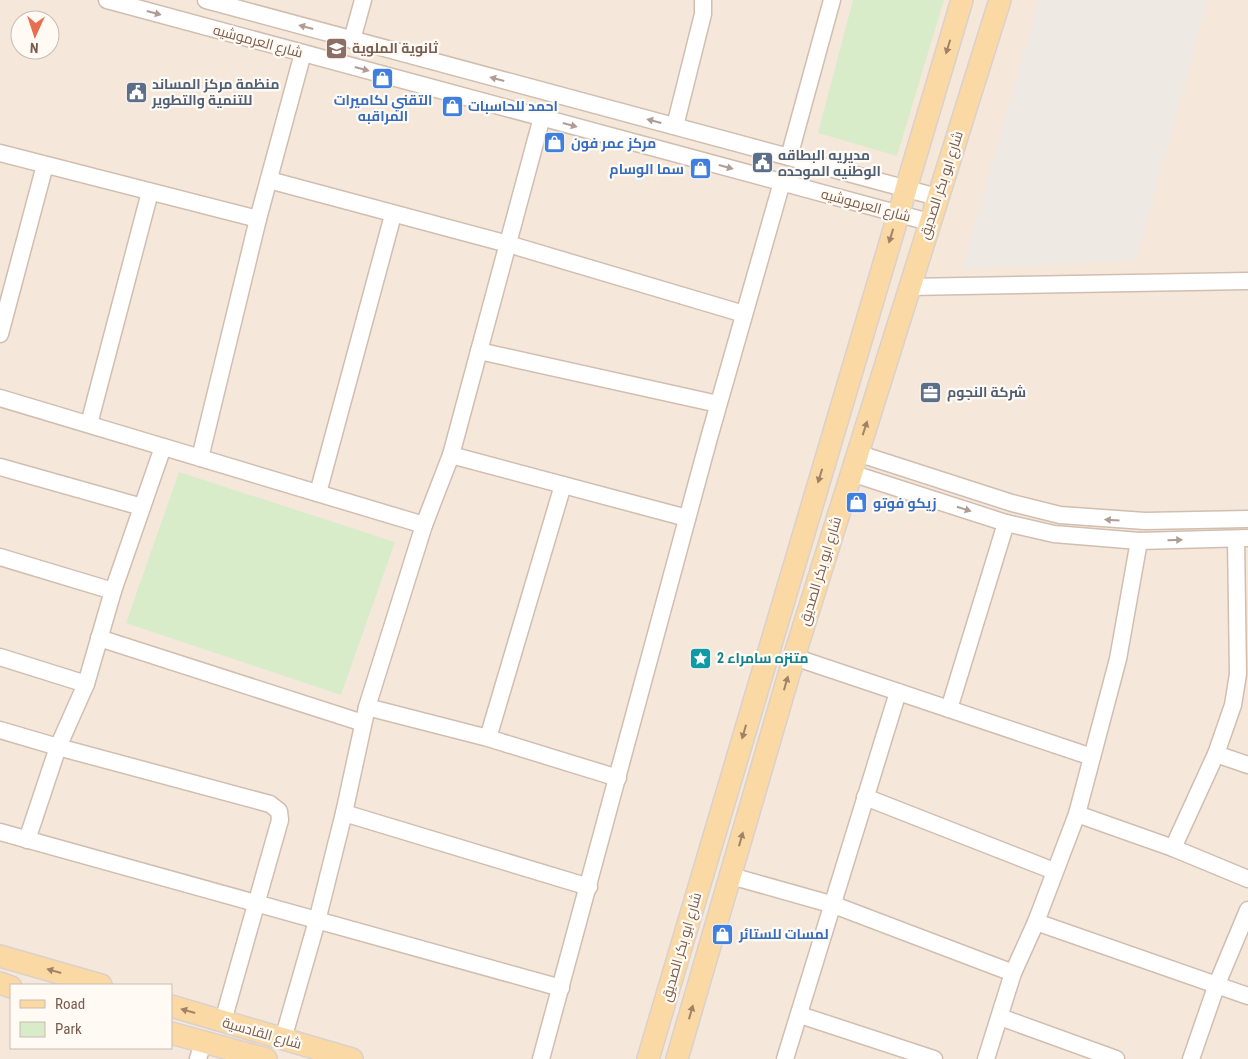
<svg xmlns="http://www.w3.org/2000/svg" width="1248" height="1059" viewBox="0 0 1248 1059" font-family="'Roboto Condensed',Cairo,sans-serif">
	<rect width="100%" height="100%" fill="#fdf6ec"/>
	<path fill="#f5e8da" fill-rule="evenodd" d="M0 0H1248V1059H0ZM20 20H50V50H20ZM11 985H171V1048H11Z"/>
	<path fill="#efe9e4" d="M1039 0H1208L1136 260 962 269Z"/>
	<g fill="#d8ecc9">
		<path d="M853 0H944L897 156 818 133Z"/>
		<path d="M179 472 395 542 341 695 126 623Z"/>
	</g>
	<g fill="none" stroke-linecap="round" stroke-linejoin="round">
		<defs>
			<g id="minor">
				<path d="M107 0 929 222"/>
				<path d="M206 0 937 197"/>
				<path d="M352 40 363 0"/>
				<path d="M675 126 703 14V0"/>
				<path d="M0 153 258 219"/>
				<path d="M789 157 832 0"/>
				<path d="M269 180 508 244 744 314"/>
				<path d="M909 287 1248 281"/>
				<path d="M0 334 45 165"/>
				<path d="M479 351 718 404"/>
				<path d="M0 398 424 525"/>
				<path d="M89 424 150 192"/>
				<path d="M857 453 1012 503 1060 515 1145 521 1248 519"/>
				<path d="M451 455 687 518"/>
				<path d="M200 458 258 219 303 53"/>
				<path d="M0 467 142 507"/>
				<path d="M851 473 1006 523 1054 534 1139 541 1248 538"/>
				<path d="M318 493 393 215"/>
				<path d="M0 557 113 591"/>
				<path d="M99 638 363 723"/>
				<path d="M0 657 86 684"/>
				<path d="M794 657 1092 757"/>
				<path d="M367 707 488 738 618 778"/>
				<path d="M949 709 1006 523"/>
				<path d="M0 730 58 747 270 804 279 811 280 820 223 1021"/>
				<path d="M488 738 563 485"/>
				<path d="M1216 754 1248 765"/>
				<path d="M865 797 1054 871"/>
				<path d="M344 813 589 887"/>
				<path d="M1077 814 1173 848 1248 879"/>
				<path d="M0 832 561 988"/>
				<path d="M27 840 58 747 86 684 113 591 163 447"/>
				<path d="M1173 848 1216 754 1233 705 1238 674 1236 539"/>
				<path d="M731 876 834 905 1013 973"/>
				<path d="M1036 922 1248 996"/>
				<path d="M800 1015 934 1059"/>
				<path d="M1000 1017 1116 1059"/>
				<path d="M283 1039 317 921 344 813 367 707 424 525 451 455 542 117"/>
				<path d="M198 1059 203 1042"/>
				<path d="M541 1059 709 438 782 182"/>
				<path d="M785 1059 898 692"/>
				<path d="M986 1059 1013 973 1036 922 1077 814 1118 659 1139 541"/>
				<path d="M1191 1059 1217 984 1248 910"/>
			</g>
			<g id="major">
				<path d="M0 956 101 985"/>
				<path d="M0 983 11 987"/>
				<path d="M171 1006 352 1059"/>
				<path d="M171 1033 266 1059"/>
				<path d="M648 1059 962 0"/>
				<path d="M677 1059 794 657 1000 0"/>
			</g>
		</defs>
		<use href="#minor" stroke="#d1beb0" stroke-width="19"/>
		<use href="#major" stroke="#dad1cd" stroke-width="24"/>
		<use href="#minor" stroke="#fff" stroke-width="16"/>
		<use href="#major" stroke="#fbd9a5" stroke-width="21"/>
	</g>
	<defs><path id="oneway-solid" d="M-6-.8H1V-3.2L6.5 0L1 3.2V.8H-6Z" transform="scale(1.25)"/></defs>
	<g fill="#af9d94">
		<use href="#oneway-solid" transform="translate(154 13) rotate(15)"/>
		<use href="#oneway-solid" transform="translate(306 27) rotate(-165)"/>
		<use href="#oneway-solid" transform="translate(362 69) rotate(15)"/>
		<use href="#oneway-solid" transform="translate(497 79) rotate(-165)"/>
		<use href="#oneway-solid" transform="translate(654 121) rotate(-165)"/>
		<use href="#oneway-solid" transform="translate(570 125) rotate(15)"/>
		<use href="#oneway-solid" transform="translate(726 167) rotate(15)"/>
		<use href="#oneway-solid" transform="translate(964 509) rotate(18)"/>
		<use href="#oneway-solid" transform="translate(1112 520) rotate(-177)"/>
		<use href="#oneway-solid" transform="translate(1175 540) rotate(-1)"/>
	</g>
	<g fill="#a18267">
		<use href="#oneway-solid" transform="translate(948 47) rotate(107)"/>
		<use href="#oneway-solid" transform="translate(891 236) rotate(107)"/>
		<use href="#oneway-solid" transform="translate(865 428) rotate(-72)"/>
		<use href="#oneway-solid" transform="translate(820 476) rotate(107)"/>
		<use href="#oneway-solid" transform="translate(786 683) rotate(-74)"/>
		<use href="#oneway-solid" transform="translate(744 732) rotate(106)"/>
		<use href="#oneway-solid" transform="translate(741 839) rotate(-74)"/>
		<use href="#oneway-solid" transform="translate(54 971) rotate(-164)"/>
		<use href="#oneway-solid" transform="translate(188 1011) rotate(-164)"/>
		<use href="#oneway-solid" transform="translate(691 1012) rotate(-74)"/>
	</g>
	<defs>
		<symbol id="school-square" viewBox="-11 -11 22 22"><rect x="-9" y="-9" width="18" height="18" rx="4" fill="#8d6e63" stroke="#fffaf3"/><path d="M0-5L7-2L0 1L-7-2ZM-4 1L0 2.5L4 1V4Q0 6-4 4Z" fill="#fff"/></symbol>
		<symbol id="shop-square" viewBox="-11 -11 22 22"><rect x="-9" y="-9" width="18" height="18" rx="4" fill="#3f7fe0" stroke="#fffaf3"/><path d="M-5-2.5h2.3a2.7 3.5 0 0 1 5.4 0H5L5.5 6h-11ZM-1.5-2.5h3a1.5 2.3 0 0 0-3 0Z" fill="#fff"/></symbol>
		<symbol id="civic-square" viewBox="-11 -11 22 22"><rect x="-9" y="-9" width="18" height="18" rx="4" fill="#5c6f8a" stroke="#fffaf3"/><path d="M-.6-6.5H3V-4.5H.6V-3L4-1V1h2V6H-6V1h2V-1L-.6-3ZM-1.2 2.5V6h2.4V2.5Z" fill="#fff"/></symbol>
		<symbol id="office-square" viewBox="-11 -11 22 22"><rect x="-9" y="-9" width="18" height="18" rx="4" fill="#5c6f8a" stroke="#fffaf3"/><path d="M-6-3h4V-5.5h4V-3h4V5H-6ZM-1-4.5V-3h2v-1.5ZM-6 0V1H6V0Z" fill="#fff"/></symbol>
		<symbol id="sight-square" viewBox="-11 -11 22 22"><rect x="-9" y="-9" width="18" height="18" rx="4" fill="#0f9aa8" stroke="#fffaf3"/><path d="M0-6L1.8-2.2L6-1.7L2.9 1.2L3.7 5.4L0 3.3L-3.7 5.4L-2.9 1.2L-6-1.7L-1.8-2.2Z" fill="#fff"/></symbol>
	</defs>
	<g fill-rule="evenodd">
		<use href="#school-square" x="324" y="36" width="25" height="25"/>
		<use href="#shop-square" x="370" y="66" width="25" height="25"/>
		<use href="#civic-square" x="124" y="80" width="25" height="25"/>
		<use href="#shop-square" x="440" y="94" width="25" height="25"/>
		<use href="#shop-square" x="542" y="130" width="25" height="25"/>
		<use href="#civic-square" x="750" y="150" width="25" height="25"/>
		<use href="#shop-square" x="688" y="156" width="25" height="25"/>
		<use href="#office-square" x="918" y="380" width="25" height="25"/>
		<use href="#shop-square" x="844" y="490" width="25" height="25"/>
		<use href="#sight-square" x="688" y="646" width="25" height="25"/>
		<use href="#shop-square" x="710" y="922" width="25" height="25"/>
	</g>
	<g text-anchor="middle" stroke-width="4.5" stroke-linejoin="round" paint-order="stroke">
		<g font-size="14" fill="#7a5c4d" stroke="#fffaf3">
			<text transform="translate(258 41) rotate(15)" y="5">شارع العرموشيه</text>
			<text transform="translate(941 185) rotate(-72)" y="5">شارع ابو بكر الصديق</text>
			<text transform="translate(866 205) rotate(15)" y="5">شارع العرموشيه</text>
			<text transform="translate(820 571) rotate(-73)" y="5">شارع ابو بكر الصديق</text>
			<text transform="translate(681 947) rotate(-74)" y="5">شارع ابو بكر الصديق</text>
			<text transform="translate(262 1033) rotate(16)" y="5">شارع القادسية</text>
		</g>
		<g font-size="14" font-weight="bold" fill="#785e54" stroke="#fffaf3" text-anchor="start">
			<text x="352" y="53">ثانوية الملوية</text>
		</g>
		<g font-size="14" font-weight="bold" fill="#4e5e75" stroke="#fffaf3" text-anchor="start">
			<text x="152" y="89">منظمة مركز المساند<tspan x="152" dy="16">للتنمية والتطوير</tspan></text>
			<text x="778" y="160">مديريه البطاقه<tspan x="778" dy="16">الوطنيه الموحده</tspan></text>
			<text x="947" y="397">شركة النجوم</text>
		</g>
		<g font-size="14" font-weight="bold" fill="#366cbe" stroke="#fffaf3" text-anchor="start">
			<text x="383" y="105" text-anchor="middle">التقني لكاميرات<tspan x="383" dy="16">المراقبه</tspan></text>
			<text x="468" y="111">احمد للحاسبات</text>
			<text x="571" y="148">مركز عمر فون</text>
			<text x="684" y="174" text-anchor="end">سما الوسام</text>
			<text x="873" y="508">زيكو فوتو</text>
			<text x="739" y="939">لمسات للستائر</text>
		</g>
		<g font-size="14" font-weight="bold" fill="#0d838f" stroke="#fffaf3" text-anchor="start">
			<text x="717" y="663">متنزه سامراء 2</text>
		</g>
	</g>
	<rect x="10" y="984" width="162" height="65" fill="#fffaf3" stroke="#cabbb1"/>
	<rect x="20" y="1000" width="25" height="8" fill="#fbd9a5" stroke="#cabbb1"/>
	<text x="55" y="1009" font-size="15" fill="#7a5c4d">Road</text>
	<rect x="20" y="1022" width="25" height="15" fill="#d8ecc9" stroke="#cabbb1"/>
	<text x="55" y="1034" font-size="15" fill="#7a5c4d">Park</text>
	<g transform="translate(35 35) rotate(183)"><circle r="24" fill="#fffaf3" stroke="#cabbb1"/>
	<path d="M0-4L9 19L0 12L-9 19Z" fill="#e76f51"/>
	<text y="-8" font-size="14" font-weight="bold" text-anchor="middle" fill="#7a5c4d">N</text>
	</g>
</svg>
